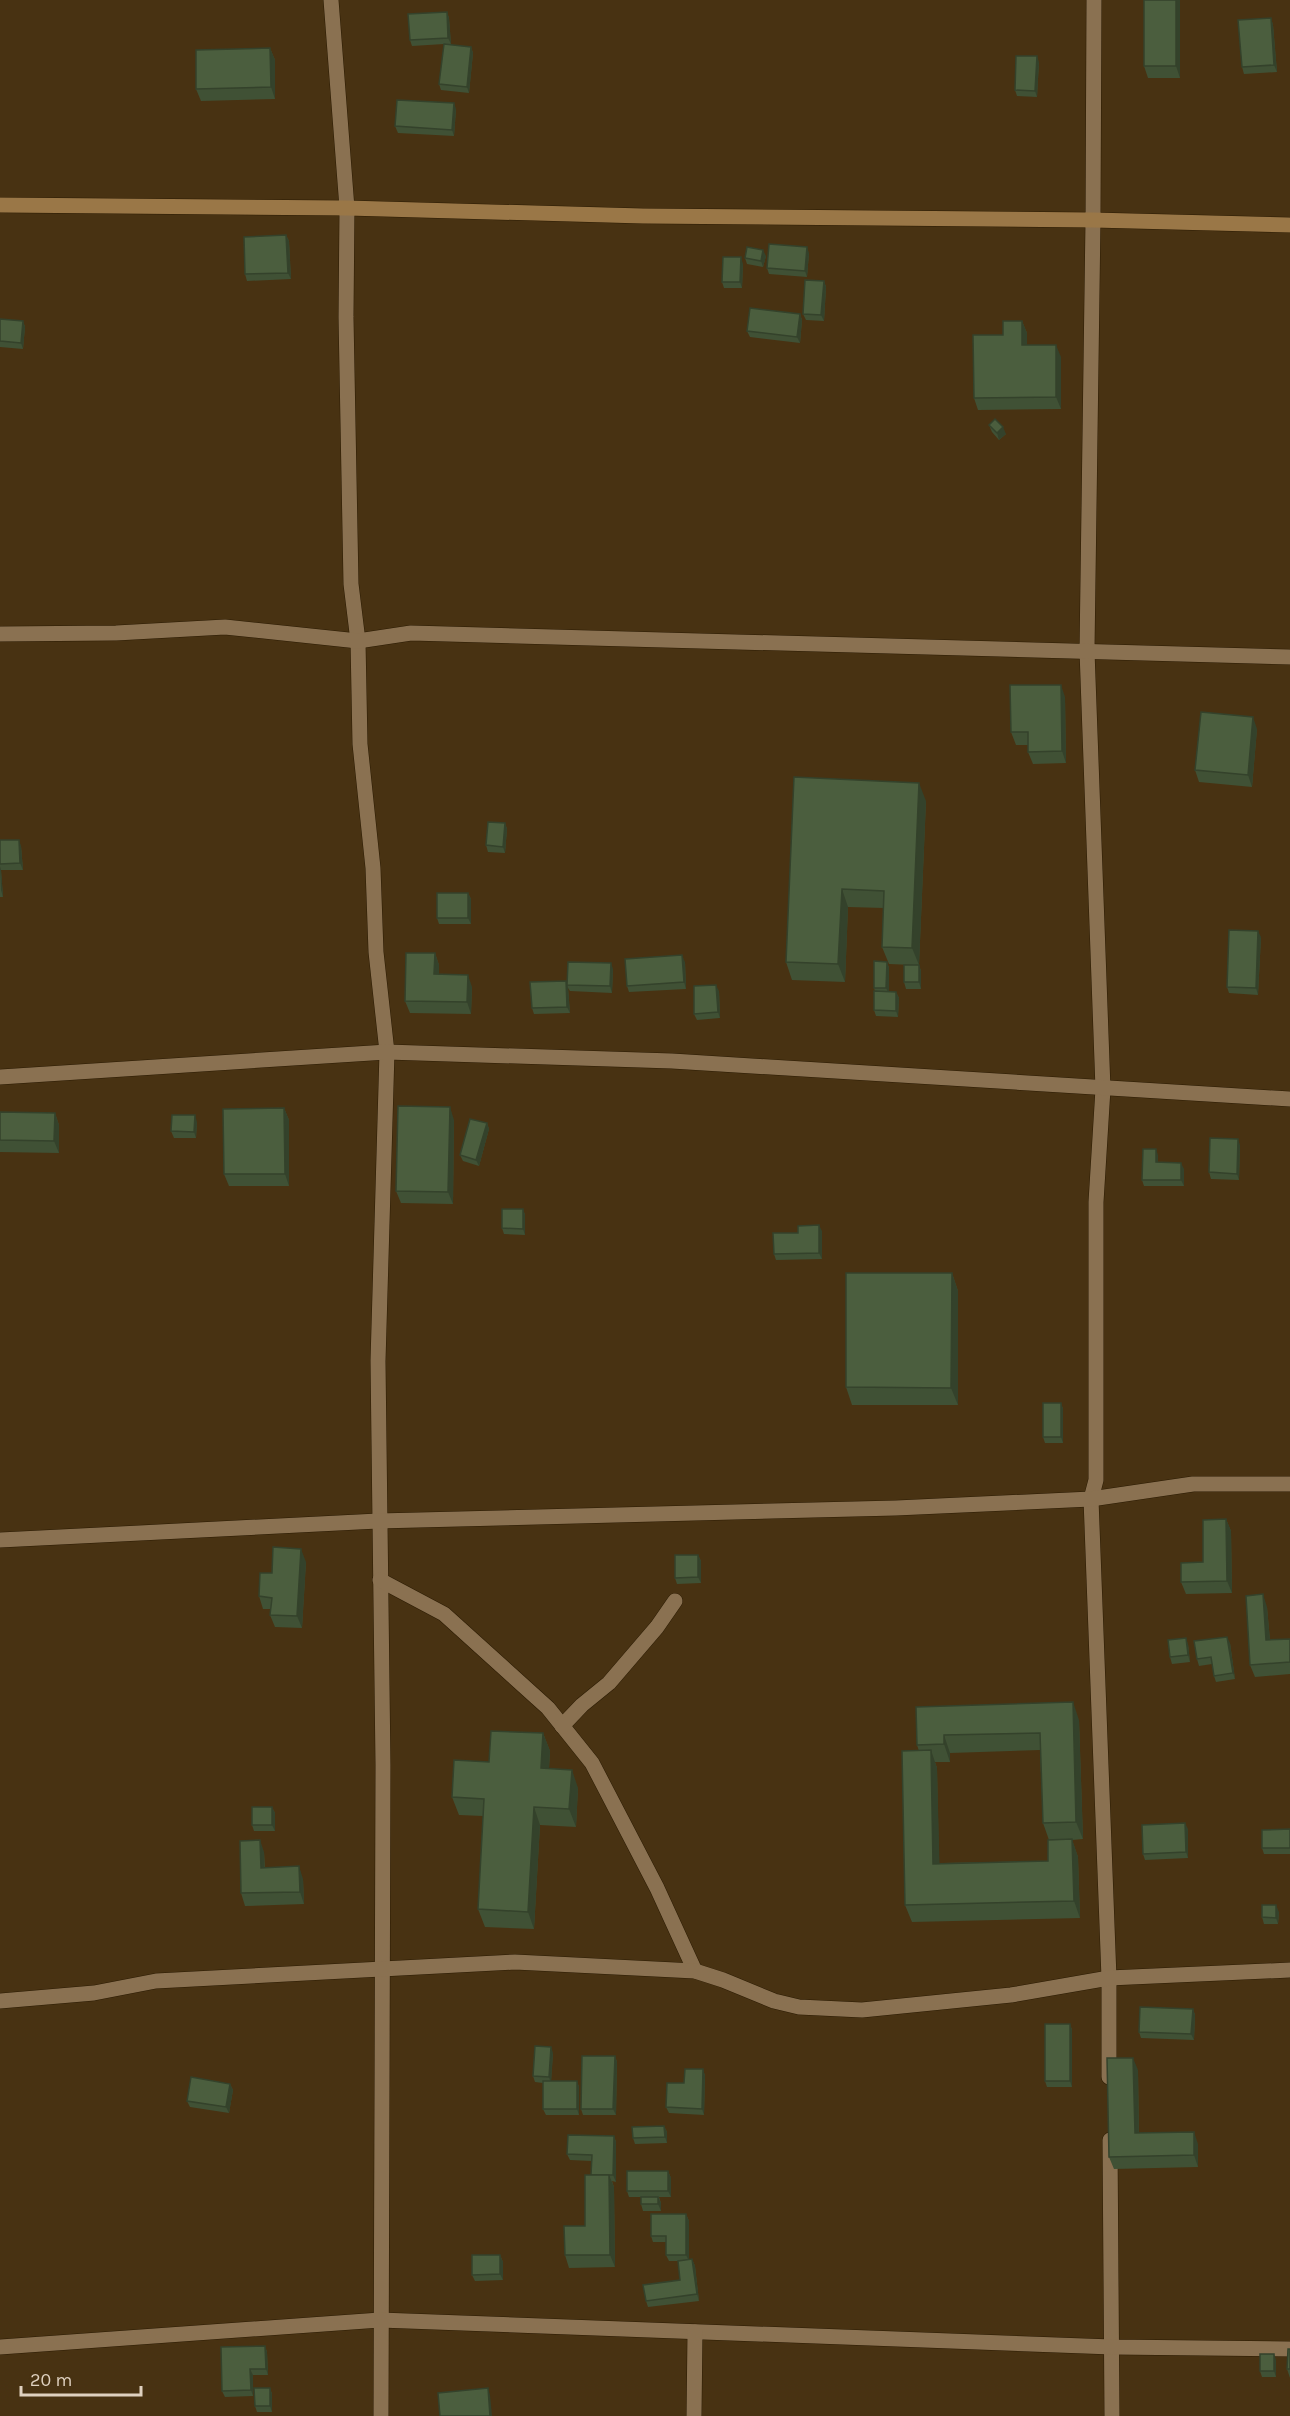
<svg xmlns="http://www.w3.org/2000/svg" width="1290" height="2416" viewBox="0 0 1290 2416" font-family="Karla,sans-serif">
	<rect width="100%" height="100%" fill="#483212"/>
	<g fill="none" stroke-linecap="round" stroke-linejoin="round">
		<defs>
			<g id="street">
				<path d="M331 0 347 208 346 317 351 584 358 641 360 744 373 868 376 952 387 1052 378 1361 383 1765 381 2416"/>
				<path d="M1094 0 1093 220 1087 651 1103 1089 1096 1202V1480L1091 1499 1109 1978V2077"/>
				<path d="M0 634 116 633 225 627 358 641 411 633 1290 657"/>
				<path d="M0 1077 387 1052 672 1061 1290 1099"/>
				<path d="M0 1540 378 1521 896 1508 1091 1499 1193 1484H1290"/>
				<path d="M380 1580 444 1614 548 1708 592 1763 657 1888 695 1971"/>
				<path d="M562 1726 582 1705 609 1683 657 1627 675 1601"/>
				<path d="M0 2001 94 1993 156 1981 515 1962 695 1971 723 1980 774 2001 799 2007 862 2010 1011 1995 1109 1978 1290 1970"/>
				<path d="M1110 2140 1112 2416"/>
				<path d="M0 2347 380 2320 1112 2347 1290 2349"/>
				<path d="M694 2416 695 2332"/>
			</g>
			<path id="secondary" d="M0 205 347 208 643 216 1093 220 1290 225"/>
		</defs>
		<use href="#street" stroke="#2b1b03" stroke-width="16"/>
		<use href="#secondary" stroke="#2b1b03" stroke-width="16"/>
		<use href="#street" stroke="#8a7151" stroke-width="15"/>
		<use href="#secondary" stroke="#9a7747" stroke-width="15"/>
	</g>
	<g fill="#405135" fill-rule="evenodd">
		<path d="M1180 0V78H1148L1144 66Z"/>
		<path d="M447 12 449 18 451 44H444L471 47 473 53 469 93 441 90 439 84 444 44 412 46 410 40Z"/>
		<path d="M1271 18 1273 25 1277 72 1244 74 1242 67Z"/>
		<path d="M270 48 275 60V99L201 101 196 89Z"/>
		<path d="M1039 62 1037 97 1017 96 1015 90Z"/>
		<path d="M456 109 454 136 398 133 395 126Z"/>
		<path d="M286 235 289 241 291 279 247 281 245 274Z"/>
		<path d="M809 253 807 277 769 274 767 268Z"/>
		<path d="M766 256 763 267 747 264 745 258Z"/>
		<path d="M743 264 742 288H724L722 282Z"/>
		<path d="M824 281 826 287 824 321 806 320 803 314Z"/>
		<path d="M800 314 802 320 800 343 750 337 747 331Z"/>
		<path d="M0 319 23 321 25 327 23 349 0 347Z"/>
		<path d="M1022 321 1027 333V345L1061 357V409L978 410 974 398 1003 335Z"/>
		<path d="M989 425 1006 434 999 440 992 432Z"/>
		<path d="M1065 697 1066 763 1033 764 1028 752V745H1016L1011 732Z"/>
		<path d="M1257 729 1252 787 1199 782 1195 770Z"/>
		<path d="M794 777 926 801 919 965 921 971V989H906L904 982 913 965 889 964 882 947 884 908 848 907 845 982 792 980 786 962Z"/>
		<path d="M505 823 507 829 505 853 488 852 486 845Z"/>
		<path d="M0 840 21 846 23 870H1L3 897H0Z"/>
		<path d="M468 893 471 899V924H439L437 918Z"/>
		<path d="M1261 937 1258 995 1229 993 1227 987Z"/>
		<path d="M435 953 439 965V974L472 987 471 1014 410 1013 405 1001Z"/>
		<path d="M685 962 686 989 629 992 627 986Z"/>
		<path d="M887 962 889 968V991L896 992 899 998 898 1017 876 1016 874 1010 875 991 874 988Z"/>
		<path d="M613 969 612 993 570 991 568 988 570 1013 534 1014 532 1008 566 981 567 985Z"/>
		<path d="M719 991 720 1018 697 1020 694 1014Z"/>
		<path d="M284 1108 289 1120V1186H229L224 1174Z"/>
		<path d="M0 1112 55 1113 59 1125V1153L0 1152Z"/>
		<path d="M454 1120 453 1204 401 1203 396 1191Z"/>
		<path d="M197 1122 196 1138H174L171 1131Z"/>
		<path d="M487 1123 489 1129 479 1166 463 1161 460 1155Z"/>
		<path d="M1240 1145 1239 1180 1211 1179 1209 1172Z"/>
		<path d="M1158 1155V1162L1184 1169V1186H1144L1142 1180Z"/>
		<path d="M523 1209 525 1215V1235L504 1234 502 1228Z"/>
		<path d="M822 1231V1259L776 1260 774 1254 798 1233Z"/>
		<path d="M952 1273 958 1291V1405H852L846 1387Z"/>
		<path d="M1061 1403 1063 1409V1443H1045L1043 1437Z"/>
		<path d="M1226 1519 1231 1531 1232 1593 1186 1594 1181 1582 1203 1562Z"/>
		<path d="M698 1555 701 1561V1583L677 1584 675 1578Z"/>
		<path d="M306 1562 302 1628 275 1627 270 1615 271 1609H263L259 1596 272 1573Z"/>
		<path d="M1267 1607 1270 1640 1290 1639V1674L1255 1677 1250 1665Z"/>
		<path d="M1230 1643 1235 1679 1216 1682 1214 1676 1212 1664 1199 1666 1197 1659Z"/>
		<path d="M1188 1644 1190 1662 1172 1664 1170 1657Z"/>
		<path d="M916 1707 1079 1720 1083 1839 1072 1840 1078 1857 1080 1918 912 1922 905 1905 919 1751 917 1745ZM1040 1750 1043 1823 1049 1840 1048 1861 939 1863 937 1768 935 1762H950V1753Z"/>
		<path d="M543 1733 550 1751 549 1769 578 1788 576 1827 540 1825 534 1929 485 1927 478 1909 483 1816 459 1815 452 1797 489 1762Z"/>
		<path d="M272 1807 275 1813V1831H254L252 1825Z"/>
		<path d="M1188 1829V1858L1145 1860 1143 1854Z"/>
		<path d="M1290 1829V1854H1264L1262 1848Z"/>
		<path d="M264 1852 265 1868 303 1879 304 1904 245 1906 241 1893Z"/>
		<path d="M1279 1912 1278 1924H1264L1262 1917Z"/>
		<path d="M1193 2009 1195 2015 1194 2040 1141 2038 1139 2032Z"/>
		<path d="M1070 2024 1072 2030V2087H1047L1045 2081Z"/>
		<path d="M553 2053 551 2081H577L579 2087V2115H546L543 2109V2083L535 2082 533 2076Z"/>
		<path d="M615 2056 617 2062 616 2115H583L581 2109Z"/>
		<path d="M703 2069 705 2076 704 2115 669 2113 666 2107 684 2083Z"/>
		<path d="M1138 2070 1139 2133 1198 2144V2167L1114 2169 1109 2157Z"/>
		<path d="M230 2084 233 2090 229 2113 190 2107 187 2101Z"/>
		<path d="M664 2126 667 2132V2143L635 2144 633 2138Z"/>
		<path d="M614 2136 616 2142V2182L612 2181 614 2187 615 2267 569 2268 565 2255 585 2226 591 2175 592 2161 570 2160 567 2154Z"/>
		<path d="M668 2171 671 2178V2197H659L661 2203V2211H643L641 2204V2197H629L627 2191Z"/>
		<path d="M686 2214 689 2221V2260L692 2259 695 2266 699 2301 648 2307 646 2301 680 2280 681 2261H669L666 2255V2242H653L651 2236Z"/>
		<path d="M500 2255 503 2262V2280L475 2281 472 2275Z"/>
		<path d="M265 2346 267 2352 268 2375H253V2396L225 2397 222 2391Z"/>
		<path d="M1290 2349V2378L1287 2369Z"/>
		<path d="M1276 2360V2377H1262L1260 2371Z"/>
		<path d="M270 2388 272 2394V2412H257L255 2406Z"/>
	</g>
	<g fill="#34422b">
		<path d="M1176 0H1180V78L1176 66Z"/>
		<path d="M447 12 449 18 451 44 448 38Z"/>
		<path d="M1271 18 1273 25 1277 72 1274 65Z"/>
		<path d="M471 47 473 53 469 93 467 87Z"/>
		<path d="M270 48 275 60V99L271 87Z"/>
		<path d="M1037 56 1039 62 1037 97 1035 91Z"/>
		<path d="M454 103 456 109 454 136 452 130Z"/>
		<path d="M286 235 289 241 291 279 288 273Z"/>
		<path d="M807 247 809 253 807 277 805 271Z"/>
		<path d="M763 250 766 256 763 267 761 261Z"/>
		<path d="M741 257 743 264 742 288 740 282Z"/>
		<path d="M824 281 826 287 824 321 821 315Z"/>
		<path d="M800 314 802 320 800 343 797 337Z"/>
		<path d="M23 321 25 327 23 349 21 343Z"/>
		<path d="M1022 321 1027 333V357L1022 345Z"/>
		<path d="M1056 345 1061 357V409L1056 397Z"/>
		<path d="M1003 427 1006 434 999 440 997 433Z"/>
		<path d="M1061 685 1065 697 1066 763 1062 751Z"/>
		<path d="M1253 717 1257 729 1252 787 1248 775Z"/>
		<path d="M919 783 926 801 919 965 912 948Z"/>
		<path d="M505 823 507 829 505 853 503 847Z"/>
		<path d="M19 840 21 846 23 870 20 863Z"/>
		<path d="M0 866 1 870 3 897 1 890Z"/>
		<path d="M842 889 848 907 845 982 838 964Z"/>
		<path d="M468 893 471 899V924L468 918Z"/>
		<path d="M1258 931 1261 937 1258 995 1256 988Z"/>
		<path d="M435 953 439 965V986L434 974Z"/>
		<path d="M682 955 685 962 686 989 684 982Z"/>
		<path d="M887 962 889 968V994L886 988Z"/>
		<path d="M611 963 613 969 612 993 610 986Z"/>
		<path d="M919 965 921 971V989L919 982Z"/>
		<path d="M468 975 472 987 471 1014 467 1002Z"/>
		<path d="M566 981 568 987 570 1013 567 1007Z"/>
		<path d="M716 985 719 991 720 1018 718 1012Z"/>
		<path d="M896 992 899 998 898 1017 896 1011Z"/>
		<path d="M450 1107 454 1120 453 1204 448 1192Z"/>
		<path d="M284 1108 289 1120V1186L285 1174Z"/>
		<path d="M55 1113 59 1125V1153L54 1141Z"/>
		<path d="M195 1115 197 1122 196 1138 194 1132Z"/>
		<path d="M487 1123 489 1129 479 1166 476 1160Z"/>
		<path d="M1238 1139 1240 1145 1239 1180 1237 1174Z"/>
		<path d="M1156 1149 1158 1155V1169L1156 1162Z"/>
		<path d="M1181 1163 1184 1169V1186L1181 1180Z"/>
		<path d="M523 1209 525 1215V1235L523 1229Z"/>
		<path d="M819 1225 822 1231V1259L819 1253Z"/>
		<path d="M952 1273 958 1291V1405L951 1388Z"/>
		<path d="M1061 1403 1063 1409V1443L1061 1437Z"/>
		<path d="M1226 1519 1231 1531 1232 1593 1227 1581Z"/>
		<path d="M301 1549 306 1562 302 1628 297 1616Z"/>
		<path d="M698 1555 701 1561V1583L698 1577Z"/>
		<path d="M1263 1594 1267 1607 1271 1652 1266 1640Z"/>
		<path d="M1227 1637 1230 1643 1235 1679 1233 1673Z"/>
		<path d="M1186 1638 1188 1644 1190 1662 1188 1655Z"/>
		<path d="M1073 1702 1079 1720 1083 1839 1076 1822Z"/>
		<path d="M543 1733 550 1751 548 1786 541 1768Z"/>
		<path d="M944 1735 950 1753V1762L944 1744Z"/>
		<path d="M931 1750 937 1768 940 1881 933 1864Z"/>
		<path d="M572 1770 578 1788 576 1827 569 1809Z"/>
		<path d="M272 1807 275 1813V1831L272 1825Z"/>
		<path d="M534 1807 540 1825 534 1929 528 1912Z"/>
		<path d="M1185 1823 1188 1829V1858L1186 1852Z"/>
		<path d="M1072 1839 1078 1857 1080 1918 1074 1901Z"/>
		<path d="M260 1840 264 1852 265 1880 261 1868Z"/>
		<path d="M299 1866 303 1879 304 1904 300 1892Z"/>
		<path d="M1276 1905 1279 1912 1278 1924 1276 1918Z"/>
		<path d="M1193 2009 1195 2015 1194 2040 1191 2034Z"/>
		<path d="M1070 2024 1072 2030V2087L1070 2081Z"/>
		<path d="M551 2047 553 2053 551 2084 549 2077Z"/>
		<path d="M615 2056 617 2062 616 2115 613 2109Z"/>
		<path d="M1133 2058 1138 2070 1139 2145 1135 2133Z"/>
		<path d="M703 2069 705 2076 704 2115 702 2109Z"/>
		<path d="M577 2081 579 2087V2115L577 2109Z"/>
		<path d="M230 2084 233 2090 229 2113 226 2107Z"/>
		<path d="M664 2126 667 2132V2143L665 2137Z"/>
		<path d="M1194 2132 1198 2144V2167L1194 2155Z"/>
		<path d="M614 2136 616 2142V2182L613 2175Z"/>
		<path d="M668 2171 671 2178V2197L668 2191Z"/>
		<path d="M609 2175 614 2187 615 2267 610 2255Z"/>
		<path d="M658 2197 661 2203V2211L658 2204Z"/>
		<path d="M686 2214 689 2221V2261L686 2255Z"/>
		<path d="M500 2255 503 2262V2280L500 2274Z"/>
		<path d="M692 2259 695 2266 699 2301 697 2294Z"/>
		<path d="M265 2346 267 2352 268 2375 266 2369Z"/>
		<path d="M1274 2354 1276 2360V2377L1274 2371Z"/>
		<path d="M250 2369 253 2375V2396L251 2390Z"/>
		<path d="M270 2388 272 2394V2412L270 2406Z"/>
		<path d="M488 2388 490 2395 492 2416H490Z"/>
	</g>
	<g fill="#4b5e3e" stroke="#34422b" stroke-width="1.5">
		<rect x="1144" y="0" width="32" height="66"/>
		<path d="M447 12 448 38 410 40 408 14Z"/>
		<path d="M1271 18 1274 65 1242 67 1238 20Z"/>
		<path d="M444 44 471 47 467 87 439 84Z"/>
		<path d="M270 48 271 87 196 89V50Z"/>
		<path d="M1016 56H1037L1035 91 1015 90Z"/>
		<path d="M397 100 454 103 452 130 395 126Z"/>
		<path d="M286 235 288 273 245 274 244 237Z"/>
		<path d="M769 244 807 247 805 271 767 268Z"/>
		<path d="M747 247 763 250 761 261 745 258Z"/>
		<path d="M723 257H741L740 282H722Z"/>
		<path d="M805 280 824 281 821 315 803 314Z"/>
		<path d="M750 308 800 314 797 337 747 331Z"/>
		<path d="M0 319 23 321 21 343 0 341Z"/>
		<path d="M1003 321H1022V345H1056V397L974 398 973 335H1003Z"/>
		<path d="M995 419 1003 427 997 433 989 425Z"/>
		<path d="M1010 685H1061L1062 751 1028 752V732H1011Z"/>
		<path d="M1201 712 1253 717 1248 775 1195 770Z"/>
		<path d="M794 777 919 783 912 948 882 947 884 891 842 889 838 964 786 962Z"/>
		<path d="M488 822 505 823 503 847 486 845Z"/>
		<path d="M0 840H19L20 863 0 864Z"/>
		<rect x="437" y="893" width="31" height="25"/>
		<path d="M1229 930 1258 931 1256 988 1227 987Z"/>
		<path d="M406 953H435L434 974 468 975 467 1002 405 1001Z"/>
		<path d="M682 955 684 982 627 986 625 959Z"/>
		<path d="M874 961 887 962 886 988H874Z"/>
		<path d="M568 962 611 963 610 986 567 985Z"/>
		<rect x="904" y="965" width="15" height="17"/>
		<path d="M566 981 567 1007 532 1008 530 982Z"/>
		<path d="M716 985 718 1012 694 1014V986Z"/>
		<path d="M874 991 896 992V1011L874 1010Z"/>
		<path d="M398 1106 450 1107 448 1192 396 1191Z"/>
		<path d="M284 1108 285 1174H224L223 1109Z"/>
		<path d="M0 1112 55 1113 54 1141 0 1140Z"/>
		<path d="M172 1115H195L194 1132 171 1131Z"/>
		<path d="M470 1119 487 1123 476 1160 460 1155Z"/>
		<path d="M1210 1138 1238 1139 1237 1174 1209 1172Z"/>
		<path d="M1143 1149H1156V1162L1181 1163V1180H1142Z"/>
		<path d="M502 1209H523V1229L502 1228Z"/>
		<path d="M819 1225V1253L774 1254 773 1233H798V1226Z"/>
		<path d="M846 1273H952L951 1388 846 1387Z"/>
		<rect x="1043" y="1403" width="18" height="34"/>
		<path d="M1226 1519 1227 1581 1181 1582V1563L1203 1562V1520Z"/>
		<path d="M273 1547 301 1549 297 1616 270 1615 272 1598 259 1596 260 1573H272Z"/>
		<path d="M675 1555H698V1577L675 1578Z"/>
		<path d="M1263 1594 1266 1640 1290 1639V1662L1250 1665 1246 1596Z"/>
		<path d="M1227 1637 1233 1673 1214 1676 1211 1657 1197 1659 1194 1641Z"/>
		<path d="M1186 1638 1188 1655 1170 1657 1168 1640Z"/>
		<path d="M1073 1702 1076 1822 1043 1823 1040 1733 944 1735V1744L917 1745 916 1707Z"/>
		<path d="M491 1731 543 1733 541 1768 572 1770 569 1809 534 1807 528 1912 478 1909 484 1799 452 1797 454 1760 489 1762Z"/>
		<path d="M931 1750 933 1864 1048 1861V1840L1072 1839 1074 1901 905 1905 902 1751Z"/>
		<rect x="252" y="1807" width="20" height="18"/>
		<path d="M1185 1823 1186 1852 1143 1854 1142 1825Z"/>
		<path d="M1290 1829V1848H1262V1830Z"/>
		<path d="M260 1840 261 1868 299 1866 300 1892 241 1893 240 1841Z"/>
		<path d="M1262 1905H1276V1918L1262 1917Z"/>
		<path d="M1140 2007 1193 2009 1191 2034 1139 2032Z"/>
		<rect x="1045" y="2024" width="25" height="57"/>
		<path d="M535 2046 551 2047 549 2077 533 2076Z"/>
		<path d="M582 2056H615L613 2109H581Z"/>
		<path d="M1107 2058H1133L1135 2133 1194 2132V2155L1109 2157Z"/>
		<path d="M685 2069H703L702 2109 666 2107 667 2083H684Z"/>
		<path d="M191 2077 230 2084 226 2107 187 2101Z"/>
		<rect x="543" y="2081" width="34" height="28"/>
		<path d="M664 2126 665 2137 633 2138 632 2127Z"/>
		<path d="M568 2135 614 2136 613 2175H591L592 2155 567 2154Z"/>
		<rect x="627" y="2171" width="41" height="20"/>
		<path d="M585 2175H609L610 2255H565L564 2226H585Z"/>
		<rect x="641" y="2197" width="17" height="7"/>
		<path d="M651 2214H686V2255H666V2236H651Z"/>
		<path d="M472 2255H500V2274L472 2275Z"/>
		<path d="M692 2259 697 2294 646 2301 643 2285 680 2280 678 2261Z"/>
		<path d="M265 2346 266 2369H250L251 2390 222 2391 221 2347Z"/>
		<path d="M1288 2349H1290V2369H1287Z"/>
		<rect x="1260" y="2354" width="14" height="17"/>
		<path d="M254 2388H270V2406H255Z"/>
		<path d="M488 2388 490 2416H440L438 2393Z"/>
	</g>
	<path d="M21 2386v9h120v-9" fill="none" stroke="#dfd1c0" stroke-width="3"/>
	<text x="30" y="2386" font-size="18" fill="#dfd1c0" stroke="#483212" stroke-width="4.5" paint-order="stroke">20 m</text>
</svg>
